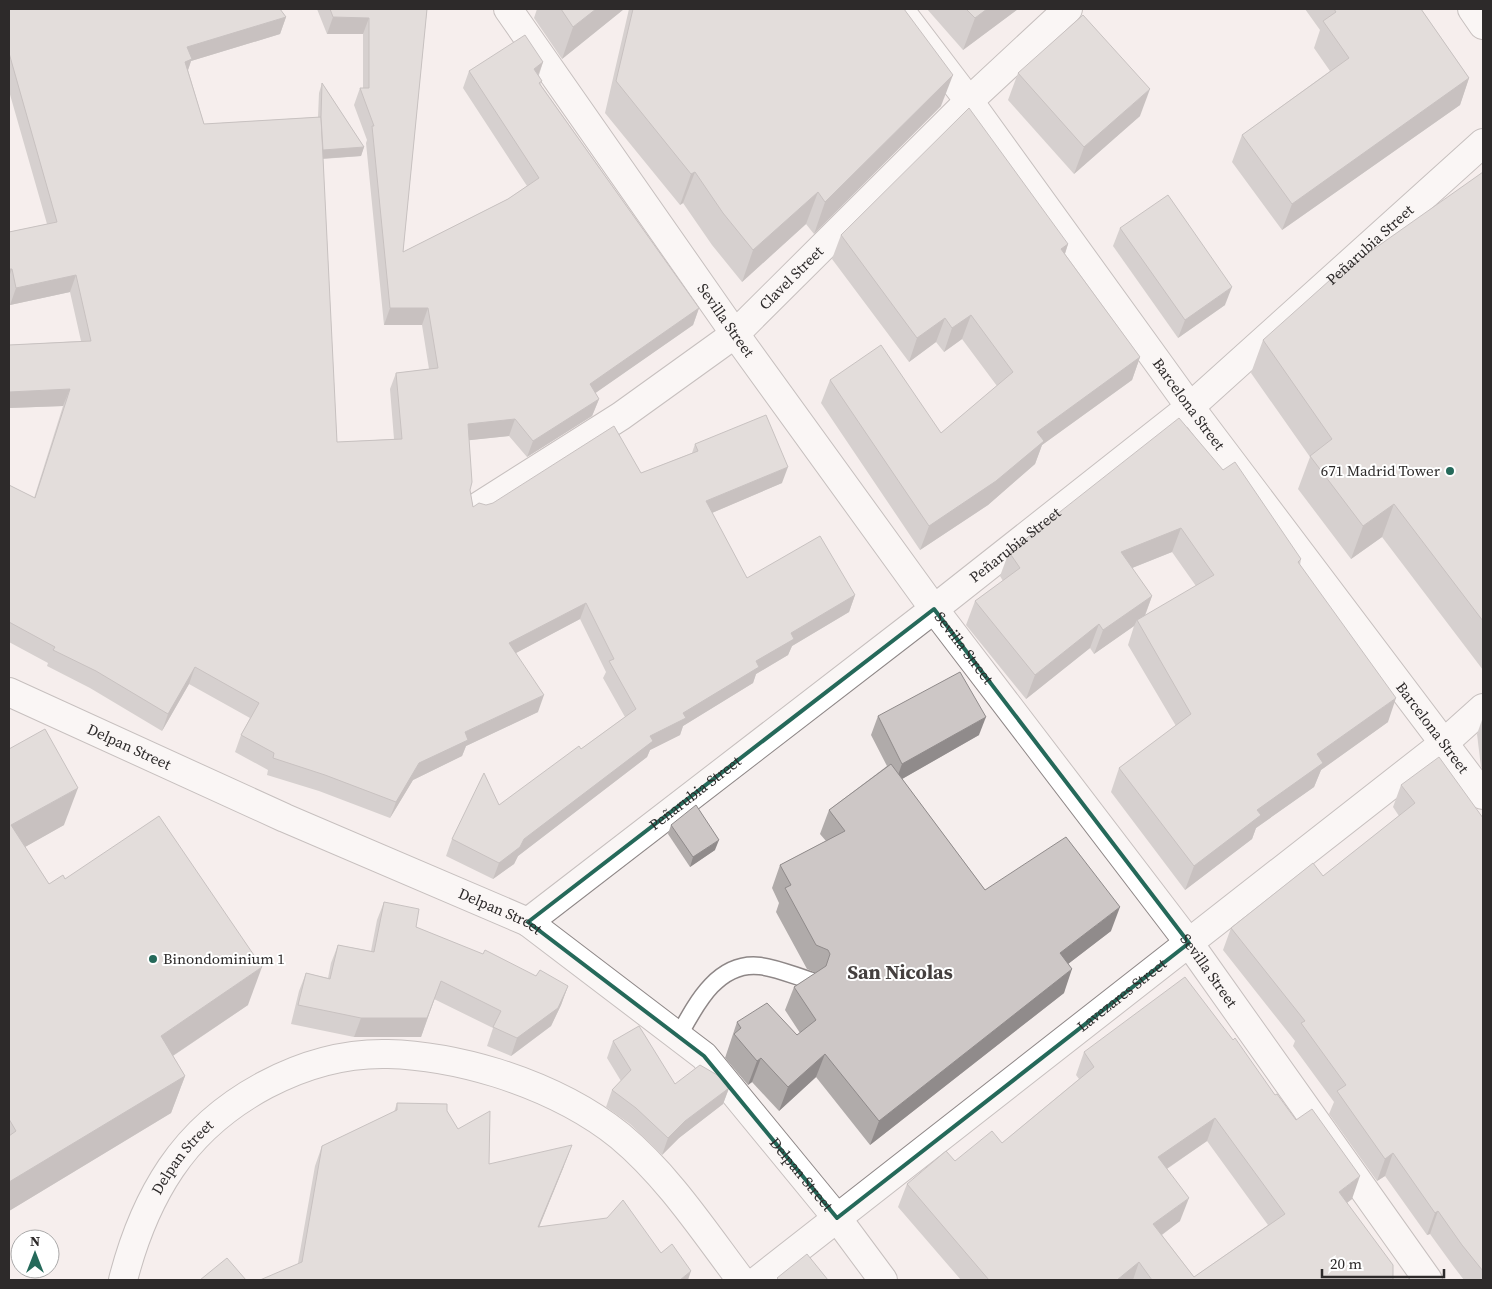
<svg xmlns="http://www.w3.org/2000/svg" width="1492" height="1289" viewBox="0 0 1492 1289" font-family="'Source Serif 4',serif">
	<rect width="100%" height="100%" fill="#f5eeed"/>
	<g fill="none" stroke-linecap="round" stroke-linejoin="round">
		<defs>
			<path id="lane" d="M678 1037C695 1006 717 961 760 966 777 968 795 976 812 981"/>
			<g id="street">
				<path id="s1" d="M508 9 735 334 934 609 1189 943 1428 1280"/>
				<path id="s2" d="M899 9 969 101 1190 407 1483 795"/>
				<path d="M1472 9 1483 25"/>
				<path id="s3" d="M479 506 621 416 735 334 969 101 1068 9"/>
				<path id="s4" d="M528 922 934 609 1190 407 1483 143"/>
			</g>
			<g id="secondary">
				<path id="s5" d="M9 692 285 818 528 922 704 1056 837 1218 883 1280"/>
				<path id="s6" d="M123 1280C133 1241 148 1202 171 1168 217 1100 305 1052 388 1054 425 1055 461 1062 497 1073 541 1087 584 1107 620 1136 668 1176 704 1231 741 1280"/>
				<path id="s7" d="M758 1280 1444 743 1483 708"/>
			</g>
		</defs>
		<use href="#lane" stroke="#8e8787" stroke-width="19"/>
		<use href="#street" stroke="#8e8787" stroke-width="30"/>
		<use href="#secondary" stroke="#8e8787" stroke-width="30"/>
		<use href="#lane" stroke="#fff" stroke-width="16"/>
		<use href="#street" stroke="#fff" stroke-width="28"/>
		<use href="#secondary" stroke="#fff" stroke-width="28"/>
	</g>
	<g fill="#b0abaa" fill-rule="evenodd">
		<path d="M9 9 286 17 280 34 191 61 188 70 204 124 318 117 319 93 322 83 364 147 361 156 323 159 337 442 394 439 390 389 396 373 429 369 422 325H384L366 143 367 140 354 105 360 88H363V34H327L317 9H427L403 252 508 199 527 186 463 88 469 71 543 62 539 75 541 85 699 308 693 325 595 393 599 399 592 416 527 457 509 436 469 440 470 490 473 507 486 505 641 473 692 453 695 444 782 483 712 513 747 578 855 595 849 612 792 646 788 655 756 674 753 683 683 726 680 735 650 750 647 757 518 856 514 864 493 879 446 856 452 839 499 805 581 749 625 717 603 678 606 672 580 619 516 653 538 712 466 746 462 756 413 780 390 818 319 791 267 775 268 770 235 752 241 735 250 718 189 684 162 731 90 688 47 666 48 663 9 642V485L34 498 63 406 9 408V345L81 341 70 292 10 305 9 300V232L47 224 9 91Z"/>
		<path d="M537 9H624L562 59 534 18Z"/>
		<path d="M629 9H904L941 106 814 234 806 224 742 282 712 245 683 203 680 205 605 113Z"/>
		<path d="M927 9H1018L963 50Z"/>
		<path d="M1305 9H1421L1469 78 1460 105 1282 230 1232 162 1242 135 1330 71 1314 48 1320 30Z"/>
		<path d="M1018 73 1140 116 1074 174 1008 100Z"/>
		<path d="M1483 172V670L1382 537 1351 559 1298 489 1310 457 1251 373 1263 340Z"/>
		<path d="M1120 228 1225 305 1178 338 1113 246Z"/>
		<path d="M841 235 1068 244 1065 254 1140 357 1132 380 1042 445 1035 464 988 505 920 550 821 403 830 380 941 433 997 386 962 339 944 352 936 342 909 362 832 259Z"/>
		<path d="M1223 470 1301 559 1300 565 1388 722 1321 770 1314 787 1256 828 1252 839 1185 890 1111 792 1119 768 1176 726 1128 645 1134 626 1094 654 1090 648 1026 699 966 625 975 601 1003 581 1000 576 1009 552ZM1172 552 1196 586 1145 616 1152 596 1132 568Z"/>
		<path d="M878 716 979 735 902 779 985 890 1111 931 1068 964 1064 993 870 1145 816 1077 779 1111 752 1082 748 1085 725 1058 737 1022 797 1035 800 1033 785 1010 794 987 816 973 807 969 776 912 779 903 772 888 780 865 826 841 820 834 829 810 887 766 871 735Z"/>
		<path d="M1483 717V770L1481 767 1477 734Z"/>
		<path d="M9 749 64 825 25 847 49 884 65 879 248 1005 173 1056 185 1076 171 1113 9 1211Z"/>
		<path d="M1401 785 1483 818V1280H1464L1454 1267 1430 1234 1427 1235 1385 1176 1377 1181 1329 1114 1334 1102 1293 1046 1295 1041 1223 950 1231 928 1323 876 1399 816 1393 807Z"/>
		<path d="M671 825 715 850 690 867 668 834Z"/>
		<path d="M384 902 416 927 536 976 568 986 561 1005 551 1026 511 1056 487 1046 493 1028 434 999 421 1037H354L291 1024 299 991 306 973 328 978 331 963 338 945 371 951 377 920Z"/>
		<path d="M1233 1040 1275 1095 1352 1199 1347 1203 1393 1280H961L898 1207 907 1184 955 1161 1002 1143 1079 1079 1076 1075 1084 1052ZM1207 1141 1268 1225 1194 1277 1162 1235 1180 1221 1167 1169Z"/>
		<path d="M613 1041 675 1084 729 1088 723 1104 679 1138 662 1155 630 1124 606 1107 612 1090 621 1081 607 1058Z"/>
		<path d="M397 1103 447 1111 458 1129 489 1164 564 1166 539 1227 661 1253 298 1263 315 1166 322 1146 394 1112Z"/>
	</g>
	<g fill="#908b8b">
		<path d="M596 9H624L562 59 573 27Z"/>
		<path d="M987 9H1018L963 50 975 18Z"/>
		<path d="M286 17 280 34 191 61 186 76 179 78 187 47Z"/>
		<path d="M333 17 369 18 363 34H327Z"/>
		<path d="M543 62 537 78 534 69Z"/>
		<path d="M953 75 941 106 814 234 825 202Z"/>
		<path d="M1469 78 1460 105 1282 230 1292 204Z"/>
		<path d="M1150 89 1140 116 1074 174 1084 147Z"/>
		<path d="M364 147 361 156 317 159 321 150Z"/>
		<path d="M695 172 683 203 680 205 691 174Z"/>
		<path d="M818 192 806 224 742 282 753 250Z"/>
		<path d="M1068 244 1060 268 1061 249Z"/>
		<path d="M9 269H12L9 277Z"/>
		<path d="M76 275 70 292 10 305 16 288Z"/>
		<path d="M1232 287 1225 305 1178 338 1185 320Z"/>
		<path d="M390 308H428L422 325H384Z"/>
		<path d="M699 308 693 325 584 401 590 384Z"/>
		<path d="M971 315 962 339 944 352 952 328Z"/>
		<path d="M945 318 936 342 909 362 917 338Z"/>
		<path d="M1140 357 1132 380 1042 445 1035 464 988 505 920 550 929 526 1037 432Z"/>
		<path d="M70 389 63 406 9 408V392Z"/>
		<path d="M599 399 592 416 527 457 533 441Z"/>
		<path d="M515 419 509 436 462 441 468 424Z"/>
		<path d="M788 467 782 483 700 518 706 501Z"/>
		<path d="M1394 504 1382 537 1351 559 1363 526Z"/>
		<path d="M1181 528 1172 552 1112 576 1121 552Z"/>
		<path d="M855 595 849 612 792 646 788 655 756 674 753 683 683 726 680 735 650 750 647 757 518 856 514 864 493 879 499 863 524 839 650 736 756 661 791 633Z"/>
		<path d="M1152 596 1143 620H1137L1134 626 1094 654 1103 630Z"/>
		<path d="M586 603 580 619 503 660 509 643Z"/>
		<path d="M1099 624 1090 648 1026 699 1035 675Z"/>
		<path d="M195 667 189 684 162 731 168 714Z"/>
		<path d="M544 695 538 712 466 746 462 756 413 780 390 818 396 802 419 763 465 732Z"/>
		<path d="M1396 698 1388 722 1321 770 1314 787 1256 828 1252 839 1185 890 1194 866 1317 754Z"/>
		<path d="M986 717 979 735 895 783 902 764Z"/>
		<path d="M78 788 64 825 9 856 11 825Z"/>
		<path d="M719 840 715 850 690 867 693 857Z"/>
		<path d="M1120 907 1111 931 1051 977 1060 953Z"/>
		<path d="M262 967 248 1005 147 1073 161 1036Z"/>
		<path d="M1072 969 1064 993 870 1145 879 1121Z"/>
		<path d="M441 981 421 1037H354L361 1018Z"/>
		<path d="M568 986 561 1005 551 1026 511 1056 517 1038Z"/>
		<path d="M825 1054 816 1077 779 1111 788 1087Z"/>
		<path d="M761 1058 752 1082 748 1085 757 1061Z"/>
		<path d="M185 1076 171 1113 9 1211V1182Z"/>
		<path d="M729 1088 723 1104 679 1138 662 1155 668 1138 685 1121Z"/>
		<path d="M1215 1118 1207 1141 1150 1180 1158 1157Z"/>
		<path d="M572 1145 564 1166 531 1247 538 1227Z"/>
		<path d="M1393 1153 1385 1176 1377 1181 1385 1159Z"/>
		<path d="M1360 1176 1352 1199 1330 1215 1339 1192Z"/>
		<path d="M1189 1198 1180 1221 1145 1247 1153 1224Z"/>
		<path d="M1438 1211 1430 1234 1427 1235 1435 1213Z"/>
		<path d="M1139 1262 1133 1280H1117Z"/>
		<path d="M691 1271 688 1280H680Z"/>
	</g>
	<g fill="#cdc7c6" stroke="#908b8b" fill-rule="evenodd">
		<path d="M9 9H280L286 17 187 47 192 59 185 62 204 124 321 117 337 442 402 439 396 373 438 368 428 308H390L372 126H374L360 88H369V18L333 17 330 9H427L403 252 508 199 539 178 469 71 525 35 543 62 534 69 542 81 539 83 699 308 590 384 599 399 533 441 515 419 468 424 472 482 470 490 473 507 479 503 486 505 493 503 614 426 641 473 698 451 695 444 766 415 788 467 706 501 747 578 820 536 855 595 791 633 794 639 756 661 759 667 683 713 686 718 650 736 653 741 524 839 520 847 499 863 452 839 484 773 499 805 579 746 581 749 636 709 609 661 614 659 586 603 509 643 544 695 465 732 468 740 419 763 396 802 325 775 273 758 274 753 241 735 259 703 195 667 168 714 96 671 53 650 55 647 9 622V485L35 498 70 389 9 392V345L91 341 76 275 16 288 12 269H9V232L57 222 9 53Z"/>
		<path d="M561 9H596L573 27Z"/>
		<path d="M633 9H904L953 75 825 202 818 192 753 250 723 213 695 172 691 174 616 81Z"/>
		<path d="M966 9H987L975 18Z"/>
		<path d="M1334 9H1421L1469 78 1292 204 1242 135 1349 58 1323 21 1336 12Z"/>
		<path d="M1083 15 1150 89 1084 147 1018 73Z"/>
		<path d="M322 83 364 147 323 150 321 117Z"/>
		<path d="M969 108 1068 244 1061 249 1140 357 1037 432 1044 441 996 481 929 526 830 380 881 345 941 433 1013 372 971 315 952 328 945 318 917 338 841 235Z"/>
		<path d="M1483 172V621L1394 504 1363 526 1310 456 1332 439 1263 340 1330 280Z"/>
		<path d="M1168 195 1232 287 1185 320 1120 228Z"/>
		<path d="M1179 418 1223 470 1235 462 1301 559 1298 562 1396 698 1317 754 1323 763 1257 810 1261 815 1194 866 1119 768 1191 714 1137 620 1214 575 1181 528 1121 552 1152 596 1103 630 1099 624 1035 675 975 601 1020 568 1009 552Z"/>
		<path d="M960 672 986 717 902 764 878 716Z"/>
		<path d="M45 729 78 788 11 825 49 884 63 875 65 879 159 816 262 967 161 1036 185 1076 9 1182V1136L16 1131 9 1119V749Z"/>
		<path d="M1439 757 1483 818V1271L1462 1245 1438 1211 1435 1213 1393 1153 1385 1159 1337 1091 1346 1085 1301 1023 1305 1021 1231 928 1313 863 1323 876 1415 803 1401 785Z"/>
		<path d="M891 764 985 890 1066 837 1120 907 1060 953 1072 969 879 1121 825 1054 788 1087 761 1058 757 1061 734 1034 741 1028 737 1022 767 1003 797 1035 816 1020 794 987 826 966 830 954 828 950 816 945 785 888 791 885 780 865 845 831 829 810Z"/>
		<path d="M696 805 719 840 693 857 671 825Z"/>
		<path d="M384 902 419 909 416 927 483 954 485 950 536 976 540 970 568 986 558 1008 517 1038 493 1027 501 1011 441 981 427 1018H361L298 1005 306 973 330 979 338 945 374 952Z"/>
		<path d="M1185 977 1233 1040 1235 1038 1275 1095 1277 1094 1296 1120 1312 1109 1360 1176 1339 1192 1393 1265V1280H1152L1139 1262 1117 1280H989L907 1184 946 1151 955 1161 992 1131 1002 1143 1094 1067 1084 1052ZM1215 1118 1285 1214 1194 1277 1153 1224 1189 1198 1158 1157Z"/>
		<path d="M639 1026 675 1084 700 1065 719 1076 729 1088 685 1121 668 1138 636 1108 612 1090 631 1070 613 1041Z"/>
		<path d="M397 1103 447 1104V1111L458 1129 490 1111 489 1164 572 1145 538 1227 607 1218 623 1200 661 1253 672 1244 691 1271 680 1280H260L302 1262 322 1146 397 1110Z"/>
		<path d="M807 1254 828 1280H779L777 1278Z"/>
		<path d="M227 1258 246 1280H200Z"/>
	</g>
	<path d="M0 0H1492V1289H0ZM934 609 1189 943 837 1218 704 1056 528 922Z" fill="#f5eeed" fill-opacity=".55" fill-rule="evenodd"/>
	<path fill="none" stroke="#25695a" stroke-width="4" stroke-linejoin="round" d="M934 609 1189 943 837 1218 704 1056 528 922Z"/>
	<g fill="#25695a" stroke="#fff" stroke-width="2">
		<circle cx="1450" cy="471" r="5"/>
		<circle cx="153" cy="959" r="5"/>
	</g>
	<g text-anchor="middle" stroke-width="4" stroke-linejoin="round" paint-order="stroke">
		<g font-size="15" fill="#2d2a2a" stroke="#fff">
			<text dy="5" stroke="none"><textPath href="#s4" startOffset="1081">Peñarubia Street</textPath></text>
			<text dy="5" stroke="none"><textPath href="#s3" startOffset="388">Clavel Street</textPath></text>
			<text dy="5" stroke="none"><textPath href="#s1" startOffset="380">Sevilla Street</textPath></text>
			<text dy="5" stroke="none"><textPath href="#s2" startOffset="490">Barcelona Street</textPath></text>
			<text dy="5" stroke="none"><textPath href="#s4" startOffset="616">Peñarubia Street</textPath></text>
			<text dy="5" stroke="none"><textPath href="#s1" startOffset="785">Sevilla Street</textPath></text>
			<text dy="5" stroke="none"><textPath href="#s2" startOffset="895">Barcelona Street</textPath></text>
			<text dy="5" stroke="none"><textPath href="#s5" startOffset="132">Delpan Street</textPath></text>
			<text dy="5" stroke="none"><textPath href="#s4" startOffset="211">Peñarubia Street</textPath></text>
			<text dy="5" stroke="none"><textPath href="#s5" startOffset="538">Delpan Street</textPath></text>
			<text dy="5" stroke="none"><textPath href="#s1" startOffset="1190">Sevilla Street</textPath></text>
			<text dy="5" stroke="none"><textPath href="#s7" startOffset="462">Lavezares Street</textPath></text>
			<text dy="5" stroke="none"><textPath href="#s6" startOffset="138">Delpan Street</textPath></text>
			<text dy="5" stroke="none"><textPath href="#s5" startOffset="942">Delpan Street</textPath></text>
		</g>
		<g font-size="15" fill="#2d2a2a" stroke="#fff" text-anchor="end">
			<text x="1440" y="476">671 Madrid Tower</text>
			<text x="163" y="964" text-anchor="start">Binondominium 1</text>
		</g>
		<g font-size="20" font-weight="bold" fill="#45403f" stroke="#fff">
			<text x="900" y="979">San Nicolas</text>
		</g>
	</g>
	<rect width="1492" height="1289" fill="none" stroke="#2d2a2a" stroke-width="20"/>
	<g transform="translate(35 1254)"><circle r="24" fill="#ffffff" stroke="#abaaaa"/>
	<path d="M0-4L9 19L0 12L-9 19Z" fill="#25695a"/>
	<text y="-8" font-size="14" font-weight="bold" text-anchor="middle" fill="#2d2a2a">N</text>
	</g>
	<path d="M1322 1269v8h122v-8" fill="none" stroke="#2d2a2a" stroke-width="2.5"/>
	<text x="1330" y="1269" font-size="15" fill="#2d2a2a" stroke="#ffffff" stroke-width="4" paint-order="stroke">20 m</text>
</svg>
